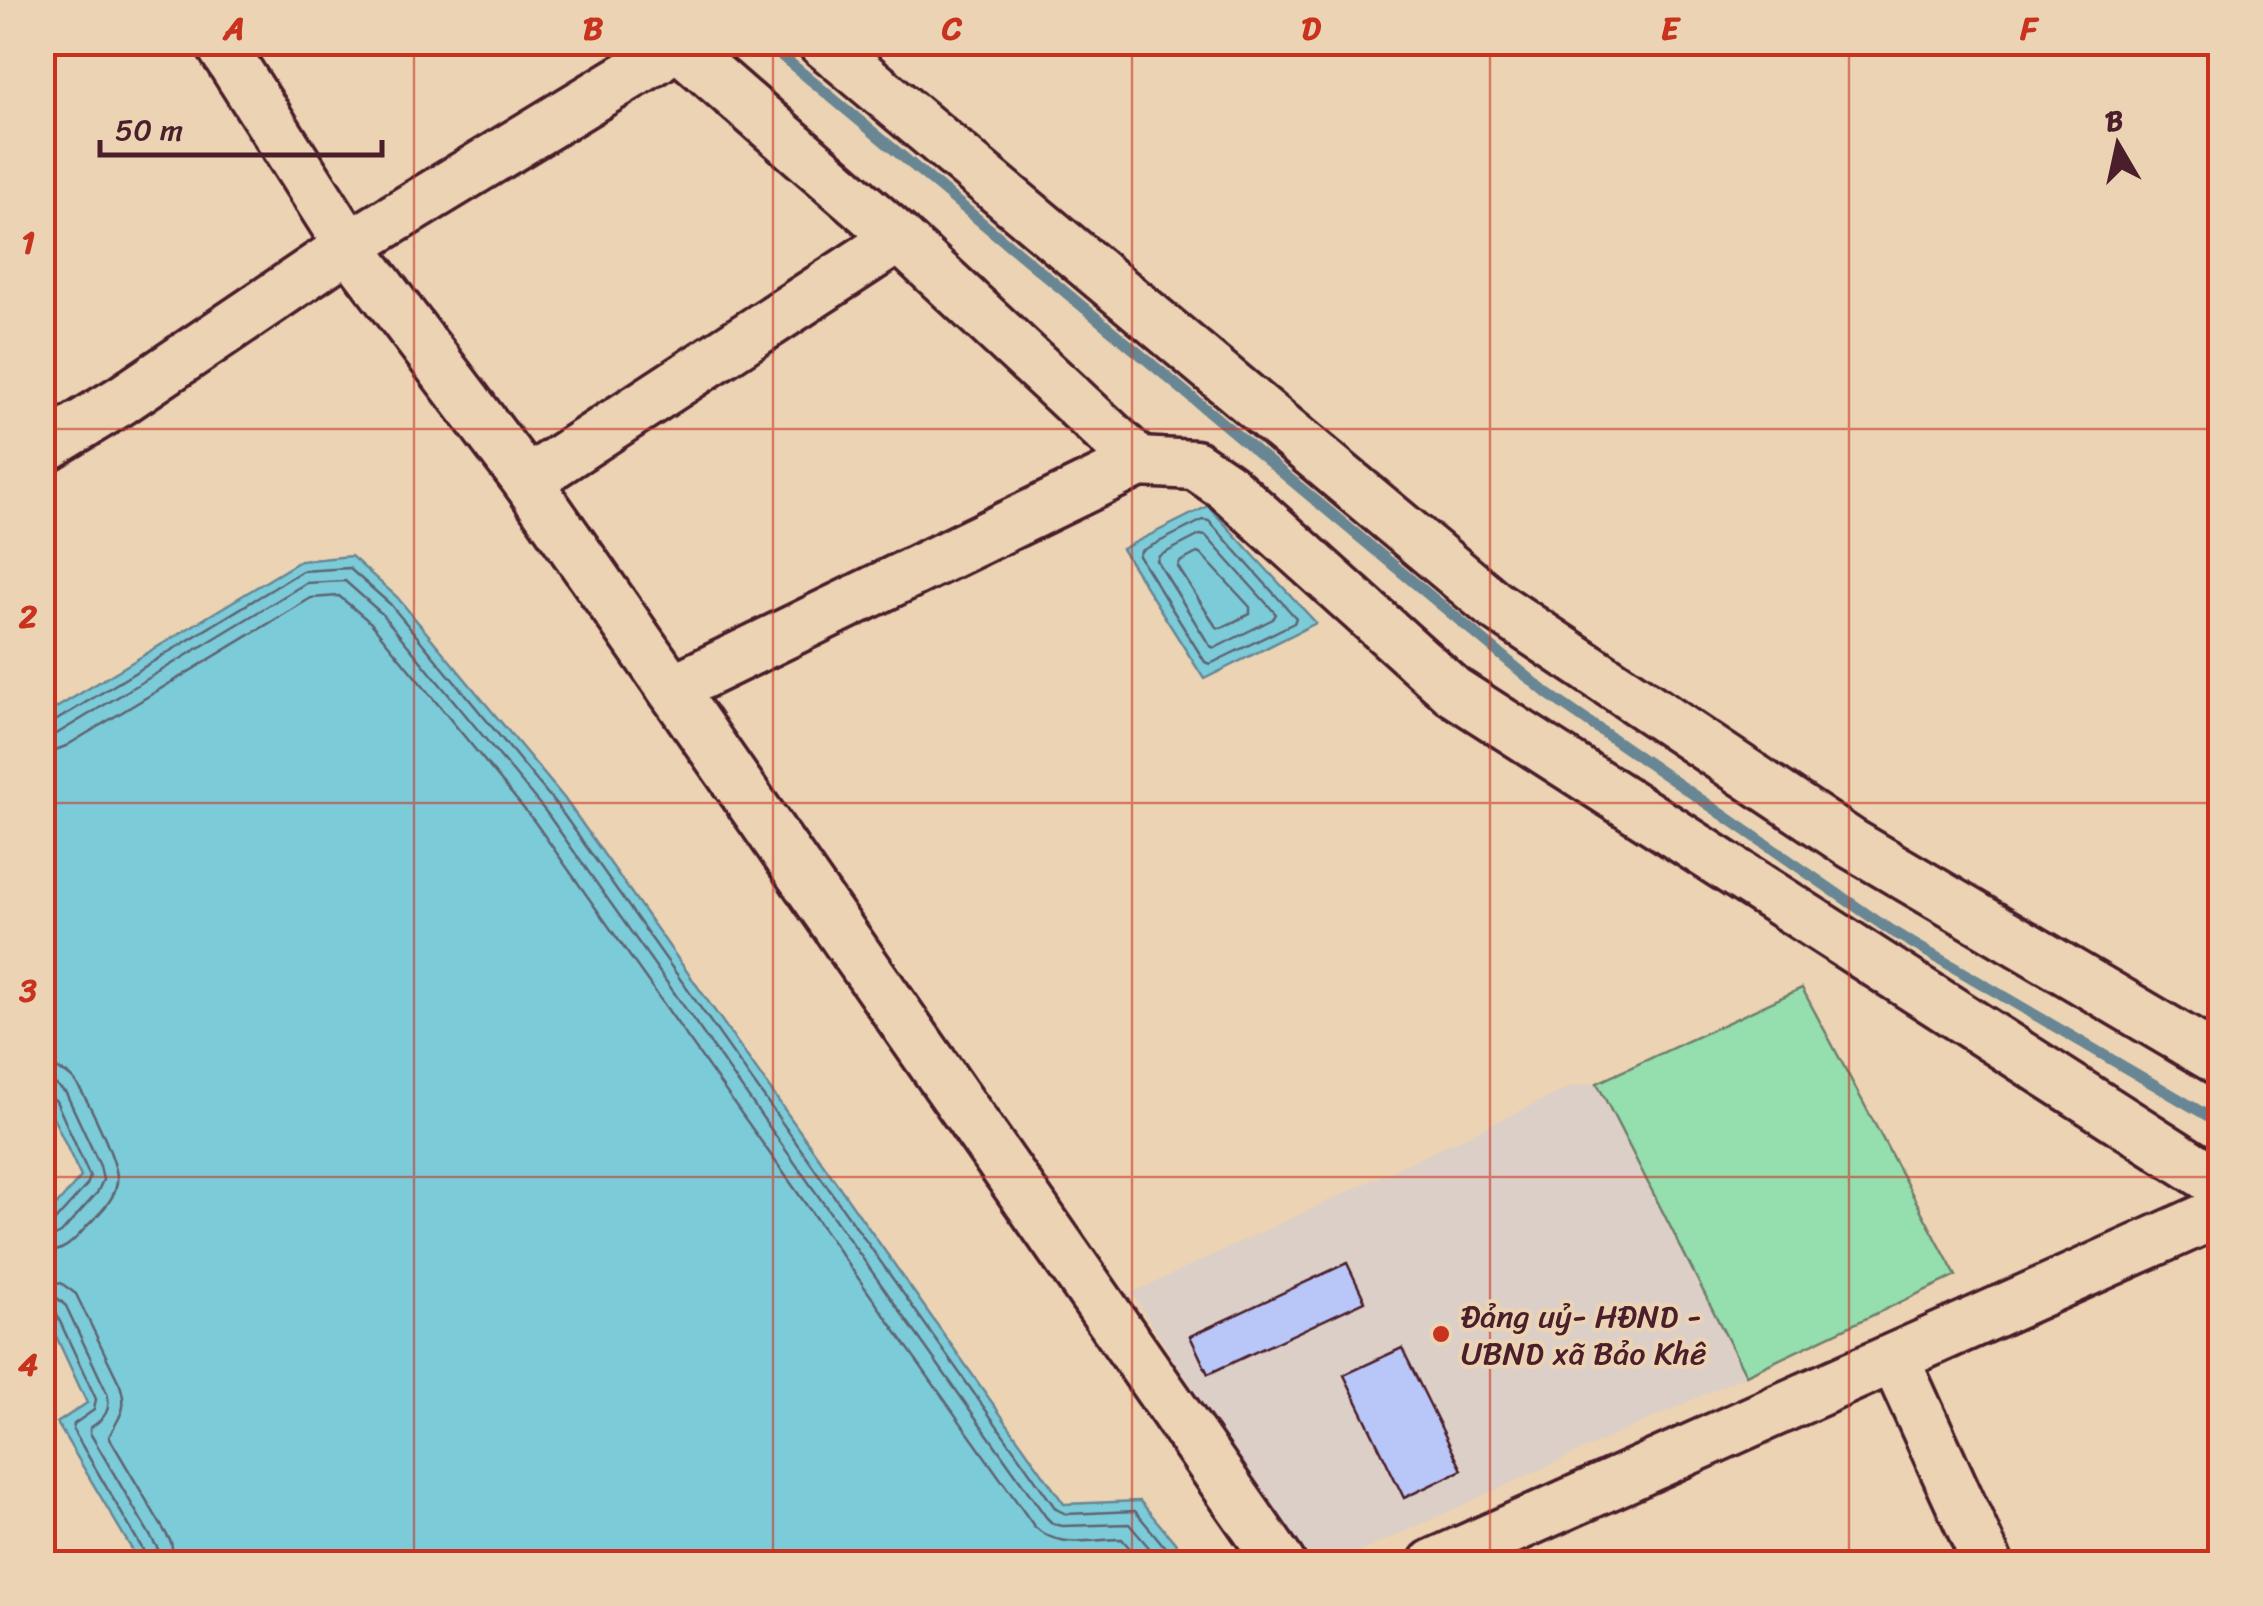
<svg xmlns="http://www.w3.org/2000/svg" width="2263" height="1606" viewBox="0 0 2263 1606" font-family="Sriracha,sans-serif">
	<rect width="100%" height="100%" fill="#ebd3b3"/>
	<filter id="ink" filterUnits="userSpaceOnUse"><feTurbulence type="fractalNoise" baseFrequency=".01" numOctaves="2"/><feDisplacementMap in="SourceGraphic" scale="20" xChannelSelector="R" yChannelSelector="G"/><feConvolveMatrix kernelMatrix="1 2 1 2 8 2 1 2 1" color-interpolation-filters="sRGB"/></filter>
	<g filter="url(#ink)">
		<path fill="#dccfc8" d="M1597 1083 1746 1375 1336 1563H1301L1132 1293 1573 1086Z"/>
		<path fill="#95dead" stroke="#707e6c" stroke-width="2.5" d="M1802 988 1956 1276 1746 1375 1597 1083Z"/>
		<g fill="#7ccbd9" stroke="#688693" stroke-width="2.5">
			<path d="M1208 506 1316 623 1204 679 1122 549Z"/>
			<path d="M351 556 397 597 564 798 1064 1504 1140 1501 1192 1563H140L57 1423 87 1403 43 1308V1220L81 1177 43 1096V716L300 561Z"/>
		</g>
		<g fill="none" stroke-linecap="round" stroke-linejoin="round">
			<g stroke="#5e6471" stroke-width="2.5">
				<path d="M1203 520 1209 521 1296 618 1294 623 1210 664 1205 662 1139 556 1141 551Z"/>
				<path d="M1200 535 1206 536 1276 614 1273 619 1215 648 1210 646 1157 561 1159 556Z"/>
				<path d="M1197 553 1202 555 1250 607V614L1221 628 1216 627 1178 567 1180 562Z"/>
				<path d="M42 724 52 723 302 571 349 568 390 604 556 804 1056 1509 1066 1514 1135 1511 1179 1564"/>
				<path d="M42 737 58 733 306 583 345 581 381 613 546 812 1046 1517 1053 1524 1063 1526 1129 1524 1163 1564"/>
				<path d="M42 752 53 751 66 746 311 598 339 596 371 623 534 821 1034 1526C1057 1550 1092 1539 1122 1539L1143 1564"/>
				<path d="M42 1067C53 1067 63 1070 71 1077 84 1088 120 1166 117 1182 115 1200 99 1214 87 1226 74 1241 64 1253 42 1253"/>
				<path d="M42 1082 55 1084 66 1093 100 1166 103 1180 97 1193 61 1233 53 1237 42 1238"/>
				<path d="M42 1095 50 1096 56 1101 90 1177 87 1185 54 1222 42 1226"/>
				<path d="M42 1279 61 1283 76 1294 120 1385C129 1411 118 1417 109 1437L171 1542 175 1564"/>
				<path d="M42 1295 55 1296 66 1306 107 1393C112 1410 104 1419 90 1428V1433L158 1549 160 1564"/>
				<path d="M42 1307 50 1308 56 1313 96 1399 94 1410 74 1424 73 1430 146 1555 148 1564"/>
			</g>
			<path stroke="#688693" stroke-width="11" d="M765 42 1548 694 1890 930 2220 1123"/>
		</g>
		<g fill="#b9c7f8" stroke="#4a1f2b" stroke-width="2.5">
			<path d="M1347 1263 1365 1301 1208 1374 1190 1336Z"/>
			<path d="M1402 1348 1462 1470 1404 1498 1344 1375Z"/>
		</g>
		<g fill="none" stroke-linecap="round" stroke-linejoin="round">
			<defs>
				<g id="minor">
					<path d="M219 42 349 246 527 481 1281 1564"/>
					<path d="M674 42 899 238 1139 462"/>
					<path d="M822 42 1493 604 1852 844 2220 1061"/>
					<path d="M42 449 122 400 349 246 658 58 669 42"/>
					<path d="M527 481 899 238"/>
					<path d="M672 689 1139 462 1195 465 1226 486 1453 691 2220 1184"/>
					<path d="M1894 1358 1988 1564"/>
					<path d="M1433 1564 2220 1212"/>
				</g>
			</defs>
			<use href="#minor" stroke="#4a1f2b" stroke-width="55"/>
			<use href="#minor" stroke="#ebd3b3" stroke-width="48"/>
		</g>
	</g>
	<path fill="none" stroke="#c8321e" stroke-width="2.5" stroke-opacity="0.55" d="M414 42V1564M773 42V1564M1132 42V1564M1490 42V1564M1849 42V1564M42 429H2220M42 803H2220M42 1177H2220"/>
	<circle fill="#c8321e" stroke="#ebd3b3" stroke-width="4" cx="1441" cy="1334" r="10"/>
	<g text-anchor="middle" stroke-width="8" stroke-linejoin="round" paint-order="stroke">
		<g font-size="32" fill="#4a1f2b" stroke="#ebd3b3" text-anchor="start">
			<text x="1461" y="1327">Đảng uỷ- HĐND -<tspan x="1461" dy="37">UBND xã Bảo Khê</tspan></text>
		</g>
	</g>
	<rect width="2263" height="1606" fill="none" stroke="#ebd3b3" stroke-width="110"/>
	<g transform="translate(2118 145) rotate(351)" stroke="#ebd3b3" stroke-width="8" paint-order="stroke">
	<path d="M0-8L18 38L0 25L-18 38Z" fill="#4a1f2b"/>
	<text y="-15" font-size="28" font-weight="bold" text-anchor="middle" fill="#4a1f2b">B</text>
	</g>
	<path d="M100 140v15h282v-15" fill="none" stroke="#4a1f2b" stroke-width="5"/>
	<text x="115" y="140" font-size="30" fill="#4a1f2b" stroke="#ebd3b3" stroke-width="8" paint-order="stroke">50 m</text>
	<rect x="55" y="55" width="2153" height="1496" fill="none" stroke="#c8321e" stroke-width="4"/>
	<g font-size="32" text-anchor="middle" font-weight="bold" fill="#c8321e">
		<text x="234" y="39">A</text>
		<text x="593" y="39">B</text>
		<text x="952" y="39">C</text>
		<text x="1311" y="39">D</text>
		<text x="1670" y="39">E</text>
		<text x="2029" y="39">F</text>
		<text x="28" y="253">1</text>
		<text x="28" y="627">2</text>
		<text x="28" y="1001">3</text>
		<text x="28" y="1375">4</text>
	</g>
</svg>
